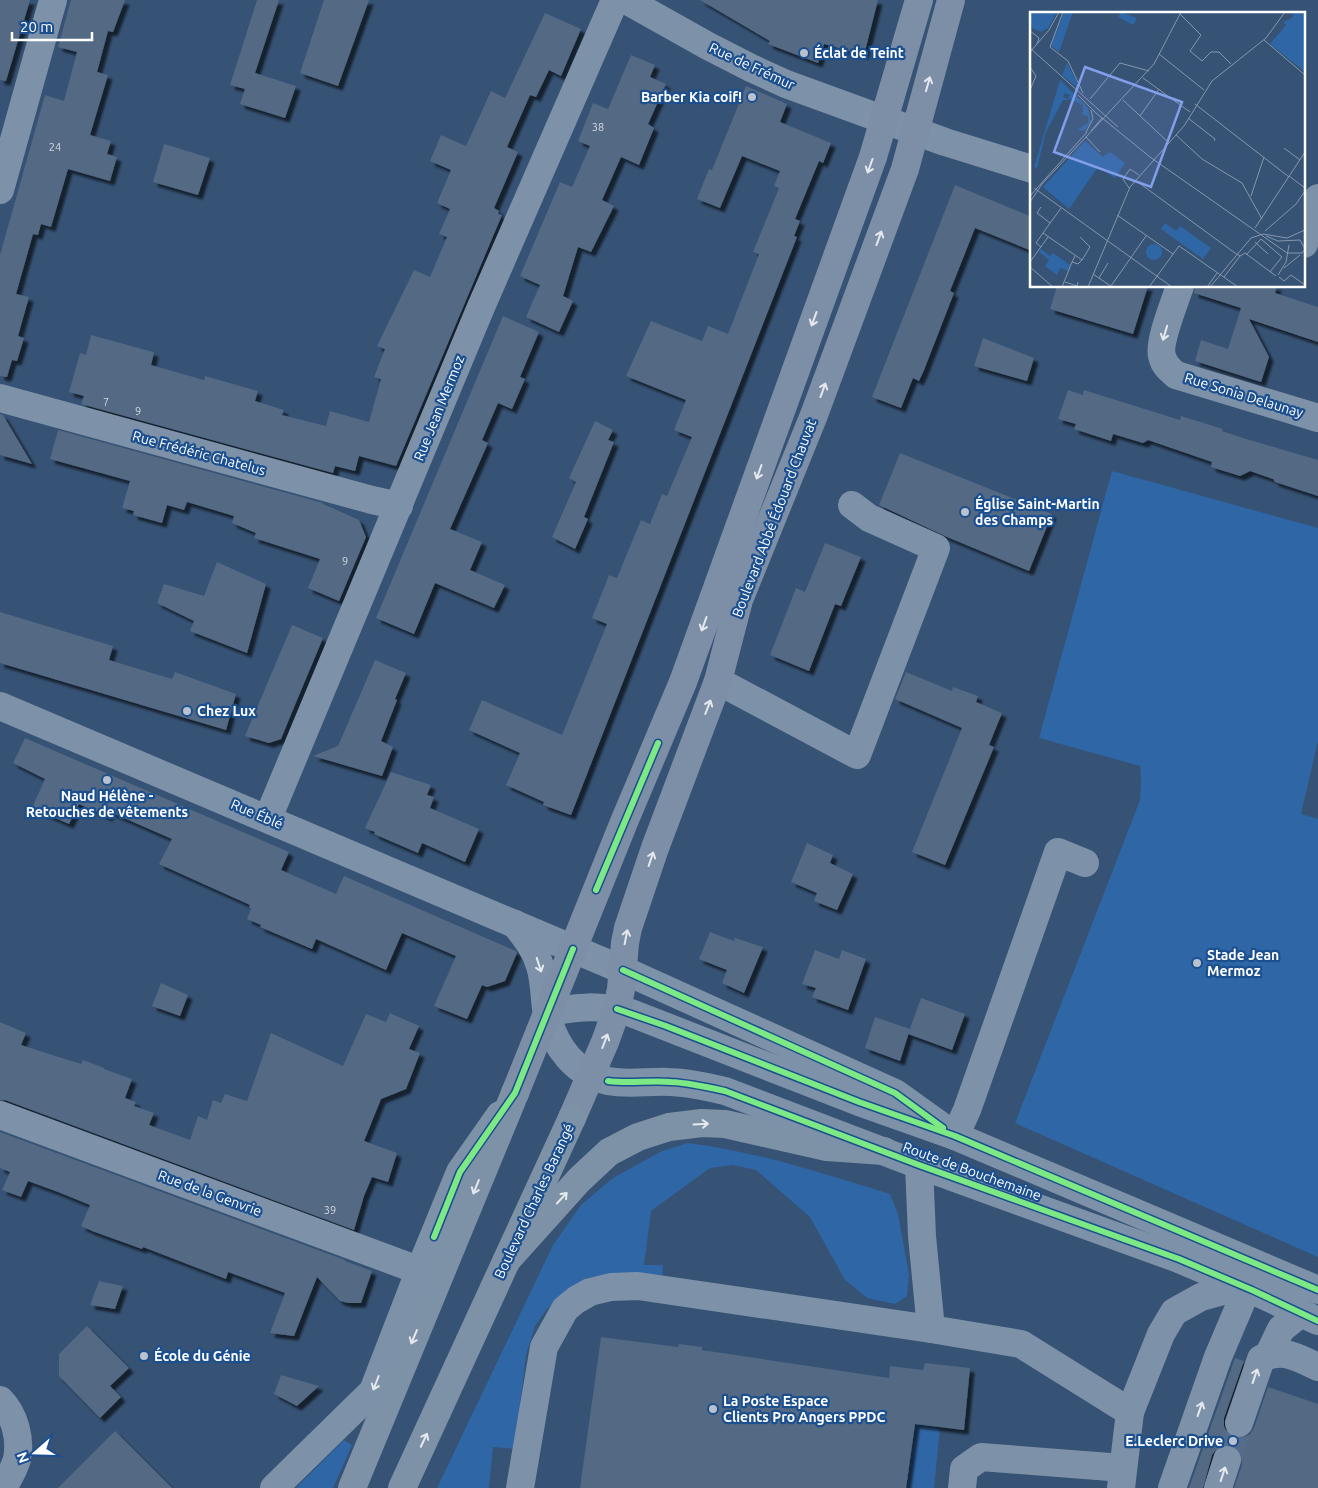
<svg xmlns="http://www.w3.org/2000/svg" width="1318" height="1488" viewBox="0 0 1318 1488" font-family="Ubuntu,sans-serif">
	<defs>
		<filter id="shadow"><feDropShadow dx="4.5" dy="4.5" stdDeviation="1" flood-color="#0009"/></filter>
	</defs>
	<rect width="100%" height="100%" fill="#365274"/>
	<g fill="#2f66a5">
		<path d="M1112 471 1318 528V741L1301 814 1318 819V1257L1015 1123 1140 800 1141 781 1140 766 1039 738Z"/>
		<path d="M687 1143C756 1151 824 1174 890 1194L898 1214 909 1274 907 1296 895 1304 867 1298 845 1280 810 1217 756 1170 733 1165 710 1168 651 1211 644 1265H663L662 1282 609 1275 586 1278 568 1290 547 1309 535 1326 526 1355 515 1449 493 1447 489 1488H437L553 1245 581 1205 613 1178 660 1152Z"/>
		<path d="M915 1424 940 1428 934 1488H906Z"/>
		<path d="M344 1440 352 1445 333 1488H296Z"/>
	</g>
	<g fill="#526984" filter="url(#shadow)">
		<path d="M0 0H30L6 81 0 80Z"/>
		<path d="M71 0H125L113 32 108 31 97 72 108 75 90 135 111 141 107 154 117 157 110 181 68 169 51 227 41 224 38 235 33 234 16 294 29 297 18 336 24 338 17 361 12 360 7 377 0 376V255L45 95 64 101 77 52 58 47Z"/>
		<path d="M257 0H279L255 73 296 86 285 118 240 104 245 89 230 85Z"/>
		<path d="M324 0H369L338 86 300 73Z"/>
		<path d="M700 0H878L864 55 824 44 818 63 768 44 770 41Z"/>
		<path d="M545 13 581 29 561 76 549 70 536 97 530 95 507 147 518 152 494 208 499 211 498 214 502 215 396 466 359 456 355 471 335 466 333 473 81 404 84 396 69 392 80 353 86 355 91 335 153 352 154 353 151 365 204 380 205 376 258 391 255 401 284 410 282 415 326 426 330 411 369 422 381 379 374 377 385 349 377 346 414 270 430 277 447 237 439 234 450 209 437 203 451 170 430 161 441 135 466 146 491 91 505 98Z"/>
		<path d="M631 55 655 65 650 77 666 84 648 124 654 128 639 165 621 157 602 200 614 206 591 252 578 247 563 296 573 301 559 332 526 317 540 285 520 276 560 182 572 187 590 146 578 141 593 103 608 109Z"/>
		<path d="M746 86 787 104 780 122 831 143 823 163 819 161 795 219 800 221 794 236 797 237 571 815 543 805 544 802 506 785 520 753 469 730 482 700 562 735 607 624 592 618 609 575 617 578 641 520 650 524 662 494 667 496 692 437 674 430 686 400 626 376 651 321 702 341 708 326 728 334 759 254 753 252 779 188 774 186 780 171 742 156 720 208 697 199 709 169 712 170Z"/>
		<path d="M164 144 210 158 198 195 153 182Z"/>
		<path d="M955 185 1032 217V251L975 228 950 291 954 293 924 370 919 381 913 378 901 408 872 397Z"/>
		<path d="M1057 286H1148L1133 334 1050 309Z"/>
		<path d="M1195 286H1277L1275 293 1318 307V342L1249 319 1269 357 1261 382 1195 361 1201 340 1228 349 1241 308 1194 293Z"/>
		<path d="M503 316 539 332 520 377 525 379 512 409 498 403 482 440 488 443 450 529 482 542 470 570 505 585 494 608 435 583 414 634 376 618Z"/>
		<path d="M983 338 1034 358 1027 381 974 366Z"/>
		<path d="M1068 390 1083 395 1084 390 1180 420 1181 416 1223 429 1222 431 1243 438 1318 460V496L1275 482 1273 479 1250 471 1240 476 1211 467 1212 462 1148 440 1143 443 1113 434 1111 441 1074 429 1076 424 1058 419Z"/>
		<path d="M0 414 3 415 32 464 0 455Z"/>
		<path d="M595 421 613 430 608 440 614 442 584 517 588 519 575 549 552 537 576 482 569 478Z"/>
		<path d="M58 430 323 503V504L359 520 366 537 339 601 308 588 320 559 254 538 256 533 232 523 234 516 187 502 184 510 167 505 162 523 133 515 134 511 122 508 130 481 50 459Z"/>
		<path d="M900 453 1052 514 1029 571 947 537 879 505Z"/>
		<path d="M825 543 861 557 841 606 835 604 809 671 770 655 796 588 805 592Z"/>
		<path d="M217 562 266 584 247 653 190 631 194 621 157 603 164 584 204 596Z"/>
		<path d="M0 612 113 646 109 660 172 679 175 672 236 694 226 730 0 663Z"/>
		<path d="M292 625 323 638 292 712 281 739 269 743 245 736Z"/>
		<path d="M375 660 406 673 395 699 397 700 381 741 393 747 382 776 313 756 338 746Z"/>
		<path d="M906 672 952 691 953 687 978 696 976 702 1002 713 989 745 994 747 945 865 912 852 962 728 895 699Z"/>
		<path d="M25 738 289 852 281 870 336 894 344 876 516 951 517 953 505 981 487 987 482 985 467 1019 434 1006 456 956 402 933 386 970 316 939 312 949 260 927 261 925 247 919 251 909 249 907 250 905 159 864 172 839 110 812 108 817 79 804 69 824 32 808 45 779 13 763Z"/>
		<path d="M391 772 431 785 427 795 434 797 430 808 479 829 465 862 422 843 418 853 374 834 375 832 365 828Z"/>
		<path d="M807 843 833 855 830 863 853 874 837 910 814 901 817 893 791 882Z"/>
		<path d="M710 932 734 941 735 938 763 947 744 993 722 983 727 970 699 959Z"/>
		<path d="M815 950 839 959 842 950 866 959 848 1010 812 997 816 988 802 984Z"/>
		<path d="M161 983 188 995 180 1016 152 1006Z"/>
		<path d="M921 998 965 1014 952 1050 908 1034Z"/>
		<path d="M390 1013 419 1026 409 1049 420 1053 406 1089 381 1099 364 1141 397 1153 388 1182 372 1177 364 1196 354 1230 5 1100H0V1022L26 1033 21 1045 81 1064 83 1060 104 1068V1069L132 1079 125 1098 136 1102 134 1106 154 1113 149 1125 190 1140 198 1116 207 1120 213 1100 221 1103 225 1094 247 1101 271 1033 343 1066 366 1014 386 1022Z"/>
		<path d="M875 1017 910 1029 900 1061 865 1048Z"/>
		<path d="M0 1132 345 1260V1261L372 1271 361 1303H348L340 1301 317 1277 294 1336 270 1333 285 1293 228 1272 226 1279 143 1247 142 1249 92 1231 81 1226 90 1205 58 1192 28 1181 21 1197 2 1190 10 1172 0 1168Z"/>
		<path d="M99 1281 123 1286 115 1309 90 1305Z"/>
		<path d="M87 1326 129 1368 110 1386 121 1397 100 1418 59 1376V1354Z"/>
		<path d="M601 1337 678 1347 679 1344 702 1347V1350L889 1378 890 1366 923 1370 925 1363 970 1368 964 1430 915 1424 906 1488H580Z"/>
		<path d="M1235 1358 1244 1361 1224 1418V1426L1227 1433 1234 1438H1242L1250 1434 1254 1428 1268 1387 1318 1404V1488H1234L1242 1465V1456L1238 1449 1231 1445H1224L1217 1448 1212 1455 1203 1488H1189Z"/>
		<path d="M281 1375 319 1386 297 1406 274 1394Z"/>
		<path d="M115 1431 172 1488H58Z"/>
	</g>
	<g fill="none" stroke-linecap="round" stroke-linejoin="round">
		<path stroke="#546c89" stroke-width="28" stroke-dasharray="28 14" stroke-linecap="butt" d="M1227 1460 1239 1423"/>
		<g stroke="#7d92a8" stroke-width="28">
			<path d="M626 0 708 46 751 68 786 84 945 142 1032 169"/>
			<path d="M0 190 53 0"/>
			<path d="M1304 244 1318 198"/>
			<path d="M1180 286C1175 301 1158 343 1162 356 1164 365 1169 369 1176 375L1318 418"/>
			<path d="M0 398 372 500 399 506"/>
			<path d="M718 681 857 755 936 548 869 518 852 505"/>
			<path d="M0 706 623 970 895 1093 955 1136"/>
			<path d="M268 818 481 307 615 0"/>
			<path d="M515 924C526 938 535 949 540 966 545 982 544 999 547 1015 555 1047 575 1074 608 1081 628 1085 649 1081 669 1082 688 1082 706 1087 725 1091L919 1165 1179 1259 1252 1290 1318 1321"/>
			<path d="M547 1013C578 1006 600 1005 631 1013L859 1102 955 1136 1318 1290"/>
			<path d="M0 1115 407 1266 419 1272"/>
			<path d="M955 1136 967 1110 1058 852 1085 863"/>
			<path d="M919 1165 922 1236 931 1329 1021 1344 1130 1412 1121 1488"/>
			<path d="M1269 1354 1281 1329 1301 1313"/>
			<path d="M0 1400C15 1415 21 1439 17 1459 14 1470 8 1479 3 1488"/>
			<path d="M1130 1412 1161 1334 1174 1312 1201 1297 1230 1289 1246 1287"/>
			<path d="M1239 1423 1261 1359C1282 1347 1298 1358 1318 1367"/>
			<path d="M274 1488 373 1391 419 1272 460 1172 500 1115"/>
			<path d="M520 1488 544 1347 565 1309 576 1300 590 1292 611 1287 638 1286 931 1329"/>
			<path d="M962 1488 964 1469 981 1457 1123 1468"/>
			<path d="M1172 1488 1218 1357 1243 1298 1252 1290"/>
			<path d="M1218 1488 1227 1460"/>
		</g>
		<g stroke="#7d8ea7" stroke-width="28">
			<path d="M515 1093 624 822 683 682 873 157 919 0"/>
			<path d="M572 1118 605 1042 617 1009 621 989 625 943 628 928 655 848 718 681 739 600 814 415 905 169 951 0"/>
		</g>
		<g stroke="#7e92a7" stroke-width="28">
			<path d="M507 1260 579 1180 609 1152 638 1137 669 1127 702 1123 725 1124 827 1147 884 1151"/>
			<path d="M352 1488 515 1093"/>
			<path d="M402 1488 572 1118"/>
		</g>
		<defs>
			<g id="cycleway">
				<path d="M596 890 658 743"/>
				<path d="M623 970 895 1093 943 1128"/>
				<path d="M617 1009 666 1026 859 1102 955 1136 1318 1290"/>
				<path d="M608 1081C629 1084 650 1080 671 1082 690 1083 707 1087 725 1091L919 1165 1179 1259 1252 1290 1318 1321"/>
				<path d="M434 1237 460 1172 515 1093 573 949"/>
			</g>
		</defs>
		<use href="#cycleway" stroke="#1b4f8f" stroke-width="9"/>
		<use href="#cycleway" stroke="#7ce984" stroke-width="6"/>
	</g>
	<defs><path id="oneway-shaft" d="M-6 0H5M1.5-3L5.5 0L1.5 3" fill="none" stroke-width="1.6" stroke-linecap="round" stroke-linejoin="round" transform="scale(1.25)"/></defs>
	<g stroke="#e5e8ed">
		<use href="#oneway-shaft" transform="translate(928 84) rotate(-74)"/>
		<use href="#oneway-shaft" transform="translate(870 166) rotate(110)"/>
		<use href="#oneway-shaft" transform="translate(879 238) rotate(-70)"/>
		<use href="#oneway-shaft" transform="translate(814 319) rotate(110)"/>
		<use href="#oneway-shaft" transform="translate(823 390) rotate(-70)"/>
		<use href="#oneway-shaft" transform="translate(759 472) rotate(110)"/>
		<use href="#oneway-shaft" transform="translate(704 624) rotate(110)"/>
		<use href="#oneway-shaft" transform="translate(708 707) rotate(-69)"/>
		<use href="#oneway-shaft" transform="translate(651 859) rotate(-71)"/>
		<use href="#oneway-shaft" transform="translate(626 937) rotate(-79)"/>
		<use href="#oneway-shaft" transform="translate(605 1041) rotate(-69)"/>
	</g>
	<g stroke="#e5e9ee">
		<use href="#oneway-shaft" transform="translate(1165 333) rotate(107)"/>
		<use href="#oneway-shaft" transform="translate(539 965) rotate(72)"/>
		<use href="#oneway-shaft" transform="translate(1255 1376) rotate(-71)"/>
		<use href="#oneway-shaft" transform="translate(376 1383) rotate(111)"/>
		<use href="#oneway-shaft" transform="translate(1200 1409) rotate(-71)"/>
		<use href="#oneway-shaft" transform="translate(1223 1474) rotate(-72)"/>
	</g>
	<g stroke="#e5e9ed">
		<use href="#oneway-shaft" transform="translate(701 1124) rotate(-3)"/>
		<use href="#oneway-shaft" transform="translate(476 1187) rotate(112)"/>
		<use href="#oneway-shaft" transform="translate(562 1198) rotate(-47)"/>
		<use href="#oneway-shaft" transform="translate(414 1337) rotate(113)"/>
		<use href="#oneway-shaft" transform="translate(424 1440) rotate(-65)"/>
	</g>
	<g fill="#b9c2ce" stroke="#1b4f8f" stroke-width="2">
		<circle cx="804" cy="53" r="5"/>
		<circle cx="752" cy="97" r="5"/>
		<circle cx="965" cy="512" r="5"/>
		<circle cx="187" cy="711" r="5"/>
		<circle cx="107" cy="780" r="5"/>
		<circle cx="1197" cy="963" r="5"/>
		<circle cx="144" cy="1356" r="5"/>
		<circle cx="713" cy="1409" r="5"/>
		<circle cx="1233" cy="1441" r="5"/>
	</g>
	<g text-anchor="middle" stroke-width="4.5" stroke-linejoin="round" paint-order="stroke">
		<g font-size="11" fill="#d4dae0">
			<text x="598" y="131">38</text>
			<text x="55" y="151">24</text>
			<text x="106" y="406">7</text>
			<text x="138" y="415">9</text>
			<text x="345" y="565">9</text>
			<text x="330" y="1214">39</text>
		</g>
		<g font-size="14" font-weight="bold" fill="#fff" stroke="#1b4f8f" text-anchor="start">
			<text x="814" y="58">Éclat de Teint</text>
			<text x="742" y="102" text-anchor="end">Barber Kia coif!</text>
			<text x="975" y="509">Église Saint-Martin<tspan x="975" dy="16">des Champs</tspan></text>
			<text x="197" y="716">Chez Lux</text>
			<text x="107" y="801" text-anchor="middle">Naud Hélène -<tspan x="107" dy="16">Retouches de vêtements</tspan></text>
			<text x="1207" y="960">Stade Jean<tspan x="1207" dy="16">Mermoz</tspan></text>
			<text x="154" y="1361">École du Génie</text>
			<text x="723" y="1406">La Poste Espace<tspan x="723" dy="16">Clients Pro Angers PPDC</tspan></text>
			<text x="1223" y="1446" text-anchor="end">E.Leclerc Drive</text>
		</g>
		<g font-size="14" fill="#fff" stroke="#1b4f8f">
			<text transform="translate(752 66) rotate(25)" y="5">Rue de Frémur</text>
			<text transform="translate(1244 395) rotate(17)" y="5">Rue Sonia Delaunay</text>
			<text transform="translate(439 408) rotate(-68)" y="5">Rue Jean Mermoz</text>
			<text transform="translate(199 453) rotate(15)" y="5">Rue Frédéric Chatelus</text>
			<text transform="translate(774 518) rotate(-69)" y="5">Boulevard Abbé Édouard Chauvat</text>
			<text transform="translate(257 814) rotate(23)" y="5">Rue Éblé</text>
			<text transform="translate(972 1171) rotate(20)" y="5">Route de Bouchemaine</text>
			<text transform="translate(210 1193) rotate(20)" y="5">Rue de la Genvrie</text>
			<text transform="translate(534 1201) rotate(-65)" y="5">Boulevard Charles Barangé</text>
		</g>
	</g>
	<g transform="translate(1030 12)">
		<rect width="275" height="275" fill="#365274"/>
		<path d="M0 0H27L18 16 11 20 0 15ZM34 0H43L29 40 21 34ZM91 0 107 6 103 13 88 5ZM264 0H275V60L240 32 256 13 253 10 262 6ZM37 51 43 62 50 78 32 63ZM30 68 58 96 61 110 54 119 47 118 58 111V104L53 103V93L38 86 40 83 35 81 33 85 40 88H33L16 120 7 156 4 155ZM55 129 73 145 80 140 95 151 85 166 68 155 39 197 13 175ZM135 211 146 219 150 214 181 236 173 247 131 217ZM116 240a8 8 0 1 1 16 0a8 8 0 1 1-16 0ZM11 237 20 244 23 241 40 253 38 259 30 256 27 263 15 254 19 248 9 240Z" fill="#2f66a5"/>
		<path fill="none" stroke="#8697ac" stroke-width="1" d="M33 0 20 35 38 49 53 81M150 2 171 23 160 39 172 49 181 40H189L201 52M0 19 9 26 7 32M234 28 275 63M0 36 69 98M0 40 19 18 29 0M129 42 174 78M0 55 6 64 0 78M113 66 160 100M48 83 66 101M60 87 90 51 119 59M93 88 138 130M165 92 259 165M69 98 88 115M66 101 120 145 257 241H272L275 237 270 228M110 104 129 77M158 106 185 127 184 129M61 119 72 106M56 120 63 107 61 98M146 123 172 147 212 171 232 207M56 125 124 52 151 0M56 125 70 140M254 136 270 148M259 164 275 176M105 168 205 241 210 244 215 241 246 264M4 176 142 275M99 176 93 167 100 157 109 163M0 184 57 120M221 184 234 145M0 190 12 172 56 125M11 195 7 201 20 211M31 196 13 221 52 248 60 235 50 225M87 203 143 242M225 216 275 140M235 219 266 192 275 179M236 224 248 229 270 228M225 230 238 242M11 235 6 231 13 221M216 243 231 227 252 245 240 260M45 244 42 250 48 252 52 248M0 250 18 225M0 255 23 275M254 256 270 243M63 262 82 275M248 263 256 250 259 233M194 265 210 244M249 265 254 269 261 263 275 273M69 266 78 251M35 270 47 274 48 270M81 274 116 224M32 275 42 250M58 275 100 175 154 114 182 69 236 26 255 0M119 275 149 234 208 275M177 275 187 261M180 275 221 226 233 222 257 226 275 218"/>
		<path fill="#839eea" fill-opacity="0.15" stroke="#839eea" stroke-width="2.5" d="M55 55 152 90 121 175 24 140Z"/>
		<rect width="275" height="275" fill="none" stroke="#fff" stroke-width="2.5"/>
	</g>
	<g transform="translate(35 1453) rotate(250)" stroke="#1b4f8f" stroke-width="4" paint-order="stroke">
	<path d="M0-4L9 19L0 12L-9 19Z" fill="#ffffff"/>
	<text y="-8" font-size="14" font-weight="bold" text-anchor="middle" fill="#ffffff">N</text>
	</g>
	<path d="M12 32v8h80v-8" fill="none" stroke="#ffffff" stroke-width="2.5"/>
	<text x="20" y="32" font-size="15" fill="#ffffff" stroke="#1b4f8f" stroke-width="4" paint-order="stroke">20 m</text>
</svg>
